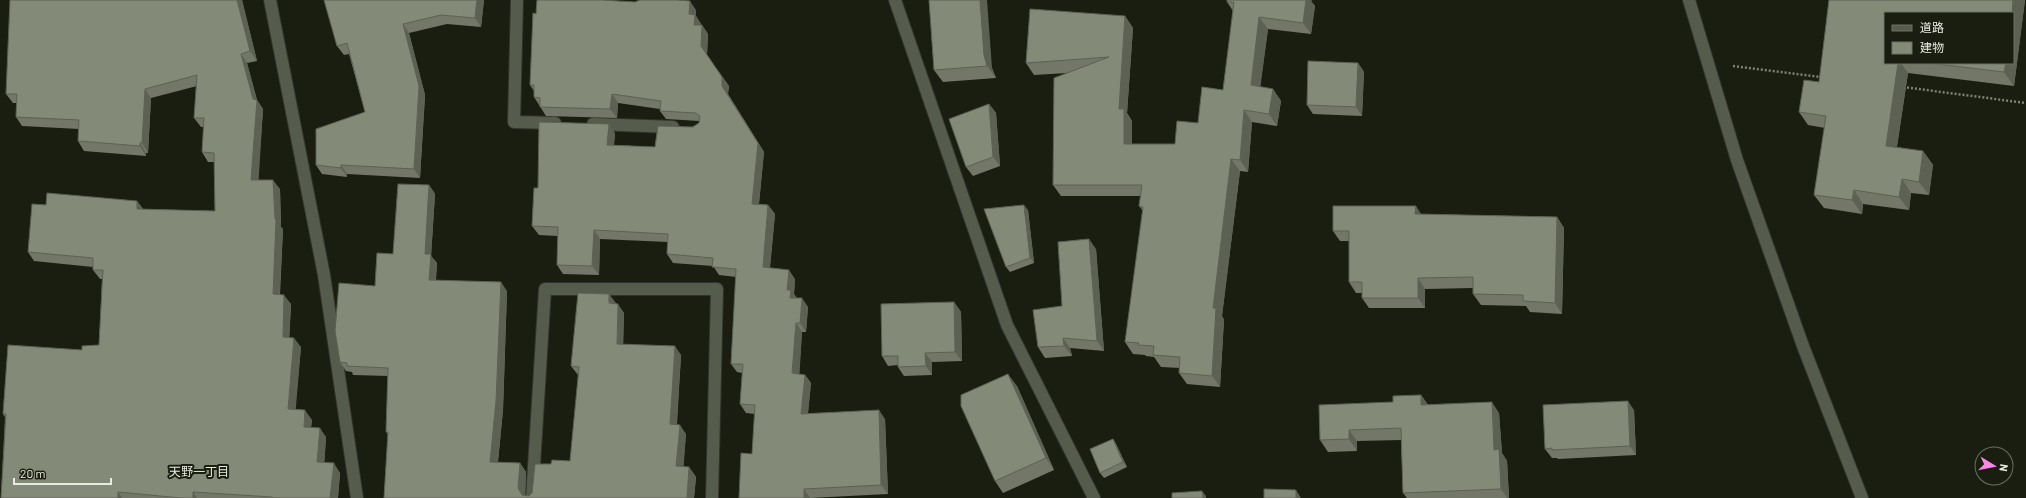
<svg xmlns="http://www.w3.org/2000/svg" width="2026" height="498" viewBox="0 0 2026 498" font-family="Barlow,'Noto Sans JP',sans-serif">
	<rect width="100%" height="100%" fill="#1a1e10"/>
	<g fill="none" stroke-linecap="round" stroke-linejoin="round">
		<defs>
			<g id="minor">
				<path d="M270 0 324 275 357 498"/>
				<path d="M517 0 514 122 555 123"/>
				<path d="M895 0 1007 325 1094 498"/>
				<path d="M1689 0 1737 160 1803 346 1862 498"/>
				<path d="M593 124 673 127"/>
				<path d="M532 498 545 289H717L712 498"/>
			</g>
		</defs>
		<use href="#minor" stroke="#32352e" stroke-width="14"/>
		<g stroke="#7e8276" stroke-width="2.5" stroke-dasharray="2 2" stroke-linecap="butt">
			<path d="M1733 66 1821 77"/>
			<path d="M1903 87 2026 103"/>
		</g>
		<use href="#minor" stroke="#565c4c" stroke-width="12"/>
	</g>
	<g fill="#727767" fill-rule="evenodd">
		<path d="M242 0 257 61 247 63 257 100 263 109 258 180 280 189 281 227 283 229 280 295 291 304 289 338 301 347 295 410 312 420 311 427 326 437 324 463 340 473 338 498H1L5 417 3 414 82 350 99 345 102 279H100L93 270V267L34 261 28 252 46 205 137 201 143 209 215 211 214 162H208L202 152 204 127H201L194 118 197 86 151 98 148 153H146V156L84 151 78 141 79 129 22 126 16 117V103H13L6 94Z"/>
		<path d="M324 0H484L481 27 447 24 409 33 425 95 420 178 347 174V177L322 174 316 165 365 112 349 54 344 55 337 46Z"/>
		<path d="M929 0 992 68 996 78 943 82 934 70Z"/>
		<path d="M1227 0H1312L1311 1 1315 6 1311 34 1268 29 1260 87 1273 89 1281 101 1277 126 1252 122 1248 172 1240 171 1222 316 1224 320 1220 387 1187 384 1179 373 1180 368 1161 367 1154 357 1146 356 1145 355 1133 354 1125 342 1143 211 1139 206 1141 196H1061L1053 185 1067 73 1034 75 1026 63 1125 16 1133 28 1127 113 1132 121V144H1175L1198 123 1223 90 1233 11 1227 2Z"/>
		<path d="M1829 0H2025L2014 86 1908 73 1897 147 1923 151 1933 165 1929 195 1911 193 1909 210 1863 204 1862 214 1824 208 1814 195 1825 128 1808 125 1799 112 1819 82ZM1885 13 2013 63H1885Z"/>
		<path d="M696 10V16L701 24V25H702L708 34 707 55 729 86 728 94 764 152 759 204 768 205 775 214 770 268 795 279 794 294 797 298 808 307 806 332H802L799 374 805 375 811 383 808 413 885 419 888 494 810 498 752 454 755 414 746 413 740 404 742 373 737 372 731 364 736 277 719 275 713 266 673 263 667 254 668 242 600 239 599 275 563 274 557 265 558 236 539 235 532 226 538 188 615 133 614 145 655 147 699 123V121L666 119 660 111V109L618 103 617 118 546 116 534 97V91L530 85 536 14Z"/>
		<path d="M1358 63 1364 72 1362 116 1313 114 1307 105Z"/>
		<path d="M989 104 996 113 1000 166 973 176 966 167Z"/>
		<path d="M429 185 435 194 431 256 437 263 436 280 507 291 503 410 498 462 520 463 526 472 525 496H529L532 493 551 464 570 461 579 375H578L571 366 616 303 624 313 623 344 681 355 677 424 686 434 683 467H689L696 477 694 498H384L388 434 386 432 388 376 353 375 352 372 346 371 340 362 375 286 393 254Z"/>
		<path d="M1028 210 1034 263 1010 272 1006 267Z"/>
		<path d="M1422 214 1557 217 1564 228 1562 314 1530 312 1526 306 1481 305 1473 294V288L1425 289V308H1369L1362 298V293H1356L1349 282V241H1340L1333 231Z"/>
		<path d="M1096 249 1104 351 1070 348 1072 356 1045 358 1038 347 1062 306Z"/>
		<path d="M954 302 961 312 962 361 932 362V375L904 376 898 367V365L888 366 882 356Z"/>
		<path d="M1017 386 1054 470 1003 493 995 481Z"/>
		<path d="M1421 395 1428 405 1499 413 1502 453 1507 461 1509 498H1407L1403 493 1401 440 1357 441V451L1328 452 1320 440 1393 402Z"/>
		<path d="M1634 410 1636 455 1558 459 1557 458H1552L1545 449Z"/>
		<path d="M1113 439 1116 444 1127 467 1104 478 1100 473Z"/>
	</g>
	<g fill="#5c6154">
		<path d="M237 0H242L257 61 250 51Z"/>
		<path d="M477 0H484L481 27 475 18Z"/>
		<path d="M980 0H987L992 68 996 78 987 66 984 55Z"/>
		<path d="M1306 0H1312L1311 1 1315 6 1311 34 1303 23Z"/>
		<path d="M2013 0H2025L2014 86 2004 72 2006 63H2013V13H2012Z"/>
		<path d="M690 1 696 10V16L701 24 700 34 694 25 689 14Z"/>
		<path d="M1125 16 1133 28 1127 113 1132 121V155L1124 144 1119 109Z"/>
		<path d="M1259 17 1268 29 1259 97 1251 85Z"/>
		<path d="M403 24 409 33 425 95 420 178 414 169Z"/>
		<path d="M702 25 708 34 707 55 701 46Z"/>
		<path d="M241 54 247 63 257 100 263 109 258 190 251 180 253 99Z"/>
		<path d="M1358 63 1364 72 1362 116 1356 107Z"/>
		<path d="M1898 63H1901L1908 73 1895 159 1886 146Z"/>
		<path d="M722 77 729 86 728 94 764 152 758 212 752 204 722 86Z"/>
		<path d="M145 89 151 98 148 153 142 143Z"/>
		<path d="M1273 89 1281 101 1277 126 1269 114Z"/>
		<path d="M612 94 618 103 617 118 610 109Z"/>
		<path d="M989 104 996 113 1000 166 993 157Z"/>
		<path d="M1244 110 1252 122 1248 172 1240 160Z"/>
		<path d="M609 124 615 133 613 154 607 145Z"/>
		<path d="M140 143 146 153V156L140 146Z"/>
		<path d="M1923 151 1933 165 1929 195 1919 182Z"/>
		<path d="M1231 159 1240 171 1222 316 1224 320 1220 387 1212 376 1213 308Z"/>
		<path d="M341 165 347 174V177L341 168Z"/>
		<path d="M1902 179 1911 193 1909 210 1899 197Z"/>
		<path d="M273 180 280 189 281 227 283 229 279 304 273 294 275 219Z"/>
		<path d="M429 185 435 194 431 256 437 263 435 289 429 280 425 254Z"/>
		<path d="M1854 190 1863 204 1862 214 1852 200Z"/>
		<path d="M137 201 144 210 137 209Z"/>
		<path d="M768 205 775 214 769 276 763 267Z"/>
		<path d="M1024 205 1028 210 1034 263 1030 258Z"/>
		<path d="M1416 206 1423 217 1415 214Z"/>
		<path d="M1557 217 1564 228 1562 314 1555 303Z"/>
		<path d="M594 230 600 239 599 275 592 266Z"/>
		<path d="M1089 239 1096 249 1104 351 1097 341Z"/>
		<path d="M789 270 795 279 794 294 797 299 790 298 787 290Z"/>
		<path d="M1418 278 1425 289V308L1418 298Z"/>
		<path d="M501 282 507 291 503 410 497 471 490 462Z"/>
		<path d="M609 294 616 303 615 313 609 303Z"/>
		<path d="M284 295 291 304 289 347 283 337Z"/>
		<path d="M802 298 808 307 806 332 800 323Z"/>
		<path d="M954 302 961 312 962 361 955 352Z"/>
		<path d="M618 304 624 313 623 353 617 344Z"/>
		<path d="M796 323 802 332 799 382 792 373Z"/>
		<path d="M294 338 301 347 295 418 288 409Z"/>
		<path d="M1063 338 1070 348 1072 356 1064 346Z"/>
		<path d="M675 346 681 355 676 433 670 424Z"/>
		<path d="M925 353 932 362V375L926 366Z"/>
		<path d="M1008 374 1017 386 1054 470 1046 458Z"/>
		<path d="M805 375 811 383 807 422 801 414Z"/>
		<path d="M1421 395 1429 406 1421 405Z"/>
		<path d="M1628 401 1634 410 1636 455 1630 446Z"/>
		<path d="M1492 402 1499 413 1502 453 1507 461 1509 498H1507L1501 489 1494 450Z"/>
		<path d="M305 410 312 420 310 436 304 427Z"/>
		<path d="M879 410 885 419 888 494 881 485Z"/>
		<path d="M680 425 686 434 683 475 676 466Z"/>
		<path d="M320 428 326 437 324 471 317 462Z"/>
		<path d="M1349 430 1357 441V451L1349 439Z"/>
		<path d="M1113 439 1116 444 1127 467 1123 462Z"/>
		<path d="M334 463 340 473 338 498H330Z"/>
		<path d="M520 463 526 472 525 498H524L518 488Z"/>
		<path d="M689 467 696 477 694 498H687Z"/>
		<path d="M804 489 810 498H804Z"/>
		<path d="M1296 490 1301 498H1296Z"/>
		<path d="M1202 491 1206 496V498H1203Z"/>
		<path d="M118 492 122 498H118Z"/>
		<path d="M193 492 197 498H193Z"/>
	</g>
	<g fill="#848a78" stroke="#5c6154">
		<path d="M10 0H237L250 51 241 54 253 99 257 100 251 180H273L275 219 276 220 273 294 284 295 283 337 294 338 288 409 305 410 304 427 320 428 317 462 334 463 330 498H272V497L193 492V498H181L118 492V498H1L6 414H3L8 345 82 350V346L99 345 103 270H93V258L28 252 32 204 46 205 47 193 137 201V209L215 211 214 153 202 152 204 118H194L197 75 145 89 142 143H140V146L78 141 79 120 16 117 17 94H6Z"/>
		<path d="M324 0H477L475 18 441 15 403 24 419 86 414 169 341 165V168L316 165V129L365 112 347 43 337 46Z"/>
		<path d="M537 0H602L635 2 640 0H677L690 1 689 14 695 15 694 25H702L701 46 722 77V86L758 143 752 204 768 205 763 267 789 270 787 290H791L790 298H802L800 323H796L792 373 805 375 801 414 879 410 881 485 804 489V498H739L741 453 752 454 755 405 740 404 743 364H731L736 269 712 267 713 258 667 254 668 234 594 230 592 266 557 265 558 227 532 226 534 188H538L539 122 609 124 607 145 655 147 658 126 693 127 699 123 700 116 696 113 660 111 661 101 612 94 610 109 540 107V98L534 97V85H530L533 13 536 14Z"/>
		<path d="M929 0H980L984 55 987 66 934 70Z"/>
		<path d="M1227 0H1306L1303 23 1259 17 1251 85 1273 89 1269 114 1244 110 1240 160 1231 159 1213 308H1216L1212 376 1179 373 1180 357 1153 355 1154 346 1138 345 1139 343 1125 342 1143 207 1139 206 1142 185H1053L1054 78 1109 57 1026 63 1030 9 1125 16 1119 109H1124V144H1175L1177 121 1198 123 1202 87 1223 90 1234 2H1227Z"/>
		<path d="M1829 0H2013L2012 13H1885V63H1898L1886 146 1923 151 1919 182 1902 179 1899 197 1854 190 1852 200 1814 195 1826 116 1799 112 1804 80 1819 82Z"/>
		<path d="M1308 61 1358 63 1356 107 1307 105Z"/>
		<path d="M1929 63H2006L2004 72Z"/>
		<path d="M989 104 993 157 966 167 949 119Z"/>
		<path d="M398 184 429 185 425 254H431L429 280 501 282 496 401 490 462 520 463 518 488 522 495 529 496 532 493 535 464H551L552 460 570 461 579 367 571 366 578 293 609 294V303L618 304 617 344 675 346 670 424 680 425 676 466 689 467 687 498H384L388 432H386L388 368 347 366V363L340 362 335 331 339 283 375 286 377 253 393 254Z"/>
		<path d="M1024 205 1030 258 1006 267 984 209Z"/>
		<path d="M1333 206H1416L1415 214 1557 217 1555 303 1523 301V295L1473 294V277L1418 278V298H1362V282H1349V231H1333Z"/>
		<path d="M1089 239 1097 341 1063 338 1064 346 1038 347 1033 310 1062 306 1058 242Z"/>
		<path d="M954 302 955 352 925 353 926 366 898 367V356H882L881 304Z"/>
		<path d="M1008 374 1046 458 995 481 961 406V395Z"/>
		<path d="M1421 395V405L1492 402 1494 450 1499 449 1501 489 1403 493 1401 428 1349 430V439L1320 440 1319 405 1393 402V396Z"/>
		<path d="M1628 401 1630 446 1552 450V448L1545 449 1543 405Z"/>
		<path d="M1113 439 1123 462 1100 473 1090 449Z"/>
		<path d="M1264 489 1296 490V498H1264Z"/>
		<path d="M1202 491 1203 498H1172V493Z"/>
	</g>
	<g text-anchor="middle" stroke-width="4" stroke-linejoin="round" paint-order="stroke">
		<g font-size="12" fill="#e7ebe1" stroke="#1a1e10">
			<text x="199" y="476">天野一丁目</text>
		</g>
	</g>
	<rect x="1884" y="12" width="130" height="52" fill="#1a1e10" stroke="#6c7064"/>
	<rect x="1892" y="25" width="20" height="6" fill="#565c4c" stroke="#6c7064"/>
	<text x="1920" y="32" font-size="12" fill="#e7ebe1">道路</text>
	<rect x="1892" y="42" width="20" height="12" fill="#848a78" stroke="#6c7064"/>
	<text x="1920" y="52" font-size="12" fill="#e7ebe1">建物</text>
	<g transform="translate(1994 466) rotate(100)"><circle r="19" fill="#1a1e10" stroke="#6c7064"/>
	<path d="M0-3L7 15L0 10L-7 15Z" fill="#fa87e7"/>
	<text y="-6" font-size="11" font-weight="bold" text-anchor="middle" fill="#e7ebe1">N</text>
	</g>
	<path d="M14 478v6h97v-6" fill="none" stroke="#e7ebe1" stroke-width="2"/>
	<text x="20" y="478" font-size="12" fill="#e7ebe1" stroke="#1a1e10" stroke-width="3" paint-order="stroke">20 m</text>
</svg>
